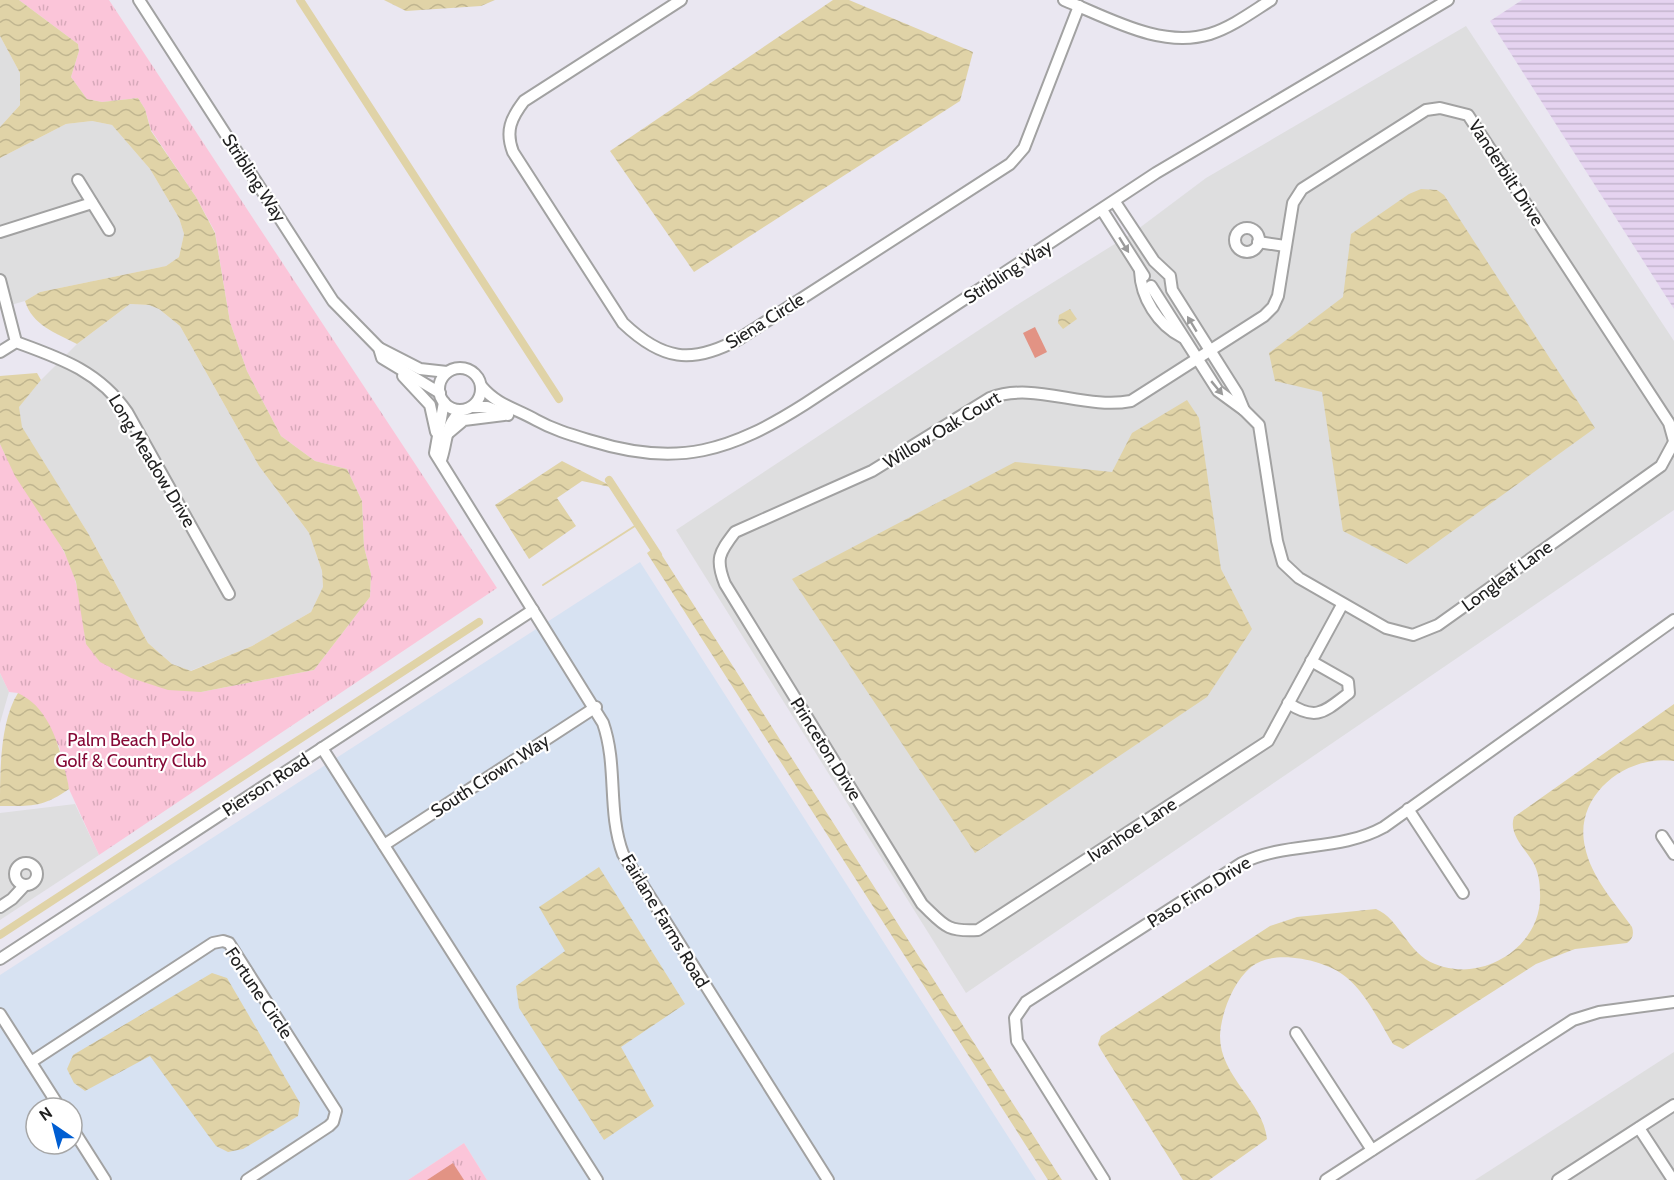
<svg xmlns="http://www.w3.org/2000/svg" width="1674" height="1180" viewBox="0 0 1674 1180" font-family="Cabin,sans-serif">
	<defs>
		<pattern id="farmland-rules" width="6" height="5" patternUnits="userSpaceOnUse" patternTransform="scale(1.5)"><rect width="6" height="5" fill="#e5d3f0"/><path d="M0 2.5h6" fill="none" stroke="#c4b5ce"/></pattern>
		<pattern id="park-tufts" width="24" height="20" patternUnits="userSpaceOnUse" patternTransform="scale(1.5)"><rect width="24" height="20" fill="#fbc5d9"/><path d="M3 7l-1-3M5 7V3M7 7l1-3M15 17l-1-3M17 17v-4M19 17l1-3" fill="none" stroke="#d7a9ba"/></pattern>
		<pattern id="water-waves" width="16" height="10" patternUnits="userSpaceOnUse" patternTransform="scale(1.5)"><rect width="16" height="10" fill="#e0d3a7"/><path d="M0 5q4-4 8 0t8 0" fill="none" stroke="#c0b58f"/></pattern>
	</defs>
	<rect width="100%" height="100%" fill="#eae7f1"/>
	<g fill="#dededf">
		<path d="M1466 26 1674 341V510L966 993 676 530 1020 303 1134 232 1206 178Z"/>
		<path d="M0 36 20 73V105L0 127Z"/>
		<path d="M92 121 112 125 150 169 179 218 184 234 179 257 166 266 40 292 25 301 0 308V158L66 124Z"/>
		<path d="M130 304 149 305 159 309 180 326 259 466 309 533 322 571 323 588 311 612 252 646 190 671 172 664 148 643 88 533 21 427 18 407 41 380 77 344Z"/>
		<path d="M0 673 9 692 0 723Z"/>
		<path d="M75 804 99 855 0 920V813Z"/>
		<path d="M1674 1052V1180H1475Z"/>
	</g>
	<path fill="#d7e2f2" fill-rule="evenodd" d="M640 562 1036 1180H487L464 1143 408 1180H0V975ZM36 1108H72V1144H36Z"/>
	<path fill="url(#farmland-rules)" d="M1522 0H1674V309L1490 21Z"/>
	<g fill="url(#park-tufts)">
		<path d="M19 0H109L497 588 99 855 69 789 59 746 18 693 9 692 0 673V444C18 483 43 513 63 550 79 579 82 612 86 644L201 692 314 670 370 597 371 574 364 547 362 501 347 469 315 461 281 436 247 371 230 322 215 232 196 197 151 130 145 109 138 98 102 102 87 99 71 77 79 51 78 44Z"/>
		<path d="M464 1143 487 1180H408Z"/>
	</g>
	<g fill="#e29384">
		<path d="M1035 327 1047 352 1035 358 1023 333Z"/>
		<path d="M453 1163 464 1180H427Z"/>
	</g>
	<g fill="url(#water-waves)">
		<path d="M0 0H19L78 44 79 51 71 77 87 99 102 102 138 98 145 109 151 131 196 197 215 233 230 322 247 371 281 436 315 461 347 469 362 501 364 547 371 574 370 597 314 670 201 692 168 690 131 678 100 662 86 644 76 582 64 551 15 476 0 444V376L37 373 41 380 19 407 22 427 88 533 148 643 172 664 191 671 252 646 311 612 323 587 322 571 309 533 259 466 180 326 159 309 149 305 130 304 77 344C56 333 32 325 25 301L40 292 166 266 179 257 184 234 179 218 150 169 112 125 92 121 66 124 0 158V127L20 105V73L0 36Z"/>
		<path d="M384 0H495L481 6 406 11Z"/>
		<path d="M833 0H849L973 52 960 101 694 272 610 151Z"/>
		<path d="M1421 189 1437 190 1444 195 1595 428 1407 564 1343 531 1322 392 1275 381 1269 353 1343 297 1351 234 1409 194Z"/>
		<path d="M1070 309 1077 319 1063 329 1058 323 1059 315Z"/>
		<path d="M1187 400 1199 418 1221 569 1252 629 1207 697 975 853 792 579 1015 462 1112 472 1132 433Z"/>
		<path d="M562 461 615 488 582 481 557 498 576 526 529 559 495 505Z"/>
		<path d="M656 546 1019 1113 1062 1180H1048L647 553Z"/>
		<path d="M18 693C52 709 60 750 68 783L69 789C42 808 30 806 0 806 0 772 0 721 18 693Z"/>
		<path d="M1674 704V761C1627 754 1573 795 1585 847 1591 877 1615 903 1632 927 1634 934 1633 939 1627 943L1575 949 1536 964 1403 1049 1393 1044C1380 1023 1366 993 1346 977 1326 960 1273 948 1251 967 1233 982 1221 1013 1220 1036 1220 1077 1263 1101 1267 1139L1209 1180H1183L1101 1050 1098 1044 1101 1036 1270 926 1297 917 1376 909C1400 919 1407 953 1435 964 1483 984 1543 946 1540 893 1540 882 1538 871 1533 862 1525 849 1508 833 1514 817Z"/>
		<path d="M599 867 685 1004 621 1047 654 1106 604 1140 519 1008 516 986 565 951 539 907Z"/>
		<path d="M212 973 227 978 300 1103 298 1116 243 1149 228 1152 216 1146 150 1056 85 1091 74 1083 67 1069 73 1055Z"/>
	</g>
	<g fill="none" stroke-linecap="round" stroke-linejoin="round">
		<path stroke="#e0d3a7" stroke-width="2" d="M543 585 638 524"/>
		<g stroke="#e0d3a7" stroke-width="8">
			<path d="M300 0 559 399"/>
			<path d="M609 480 658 555"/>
			<path d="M0 935 479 622"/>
		</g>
		<defs>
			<g id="minor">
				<path d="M139 0 333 301 379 348 382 358 440 393"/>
				<path d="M681 0 524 101C511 118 505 131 513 152L623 323C662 360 691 365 739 339L1010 164 1024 148 1079 6"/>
				<path d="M1064 0C1109 18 1161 49 1210 34 1232 27 1252 12 1271 0"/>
				<path d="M78 180 109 230"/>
				<path d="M1115 202 1154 261 1170 276 1172 290 1237 393 1244 410"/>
				<path d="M1102 210 1144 276"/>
				<circle cx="1247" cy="240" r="12"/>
				<path d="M0 232 92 203"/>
				<path d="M1258 242 1285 246"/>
				<path d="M1140 271C1141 298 1158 325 1182 337"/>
				<path d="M0 280 16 342"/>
				<path d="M1151 286 1218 391 1244 410 1259 425 1277 541 1283 563 1299 578 1386 628 1413 635 1438 625 1661 466 1674 442"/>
				<path d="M379 348 420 369 447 372"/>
				<path d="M0 352 16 342C60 358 99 371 127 412L229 594"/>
				<circle cx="460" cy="389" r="21"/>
				<path d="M403 376 430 405 436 432"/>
				<path d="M482 387C497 405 517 409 536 420 554 430 572 435 592 441 678 468 731 451 805 404L1156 173 1448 0"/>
				<path d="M444 402 435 453 603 723C618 766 607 811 623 854L828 1180"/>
				<path d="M472 407H487L508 415"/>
				<path d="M445 436 464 420 504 415"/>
				<path d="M441 460C448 440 444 425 462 410"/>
				<path d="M1342 605 1268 741 978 930C946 932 944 925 922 904L725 584C715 559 719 553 735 532L872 471 990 398C1034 381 1084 410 1131 401L1264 316 1273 307 1278 296 1293 203 1302 189 1426 110 1440 108 1468 115 1669 423 1674 441"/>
				<path d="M1288 703C1317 722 1325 711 1349 693L1348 682 1311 661"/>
				<path d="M322 748 597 1180"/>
				<path d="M1408 809 1463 893"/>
				<path d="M1662 836 1674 854"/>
				<path d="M384 845 596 707"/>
				<circle cx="26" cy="874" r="11"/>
				<path d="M0 907 12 899 25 885"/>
				<path d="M0 959 533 610"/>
				<path d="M0 1014 60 1108"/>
				<path d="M1296 1033 1372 1150"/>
				<path d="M31 1062 213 943 223 941 229 943 336 1111 333 1122 329 1126 247 1180"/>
				<path d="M72 1128 105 1180"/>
				<path d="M1639 1128 1673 1180"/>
				<path d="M1104 1180 1017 1041 1015 1018 1026 1002 1242 863C1287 841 1339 852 1384 827L1674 620"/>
				<path d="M1326 1180 1573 1020 1599 1012 1674 1002"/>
				<path d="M1558 1180 1674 1105"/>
			</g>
		</defs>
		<use href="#minor" stroke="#a2a2a2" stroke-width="14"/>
		<use href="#minor" stroke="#fff" stroke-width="10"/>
	</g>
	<defs><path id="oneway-solid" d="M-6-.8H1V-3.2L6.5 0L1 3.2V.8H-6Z" transform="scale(1.5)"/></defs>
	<g fill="#9b9b9b">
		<use href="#oneway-solid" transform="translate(1124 245) rotate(58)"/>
		<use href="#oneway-solid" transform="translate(1192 324) rotate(-121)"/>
		<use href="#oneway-solid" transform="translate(1217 388) rotate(50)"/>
	</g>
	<g text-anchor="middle" stroke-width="4.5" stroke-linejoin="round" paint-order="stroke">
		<g font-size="18" fill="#212121" stroke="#fff">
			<text transform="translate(1506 173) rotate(57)" y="6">Vanderbilt Drive</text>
			<text transform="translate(254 178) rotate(57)" y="6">Stribling Way</text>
			<text transform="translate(1008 272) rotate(-33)" y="6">Stribling Way</text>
			<text transform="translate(765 321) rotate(-32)" y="6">Siena Circle</text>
			<text transform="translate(942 430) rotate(-31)" y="6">Willow Oak Court</text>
			<text transform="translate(152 461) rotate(59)" y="6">Long Meadow Drive</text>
			<text transform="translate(1507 576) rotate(-36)" y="6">Longleaf Lane</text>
			<text transform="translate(826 749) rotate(58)" y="6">Princeton Drive</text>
			<text transform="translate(490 776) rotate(-33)" y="6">South Crown Way</text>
			<text transform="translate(266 785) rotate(-33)" y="6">Pierson Road</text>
			<text transform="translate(1132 830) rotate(-33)" y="6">Ivanhoe Lane</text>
			<text transform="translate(1199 892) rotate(-32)" y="6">Paso Fino Drive</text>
			<text transform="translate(665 921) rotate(59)" y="6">Fairlane Farms Road</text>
			<text transform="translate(259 993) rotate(56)" y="6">Fortune Circle</text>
		</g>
		<g font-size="18" fill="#850936" stroke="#fff">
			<text x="131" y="746">Palm Beach Polo<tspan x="131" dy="21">Golf &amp; Country Club</tspan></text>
		</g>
	</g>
	<g transform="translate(54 1126) rotate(325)"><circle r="28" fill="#ffffff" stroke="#a6a6a6" stroke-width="1.5"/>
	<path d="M0-4.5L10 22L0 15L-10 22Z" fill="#005ed2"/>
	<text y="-9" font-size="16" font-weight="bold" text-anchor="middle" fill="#212121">N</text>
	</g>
</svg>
